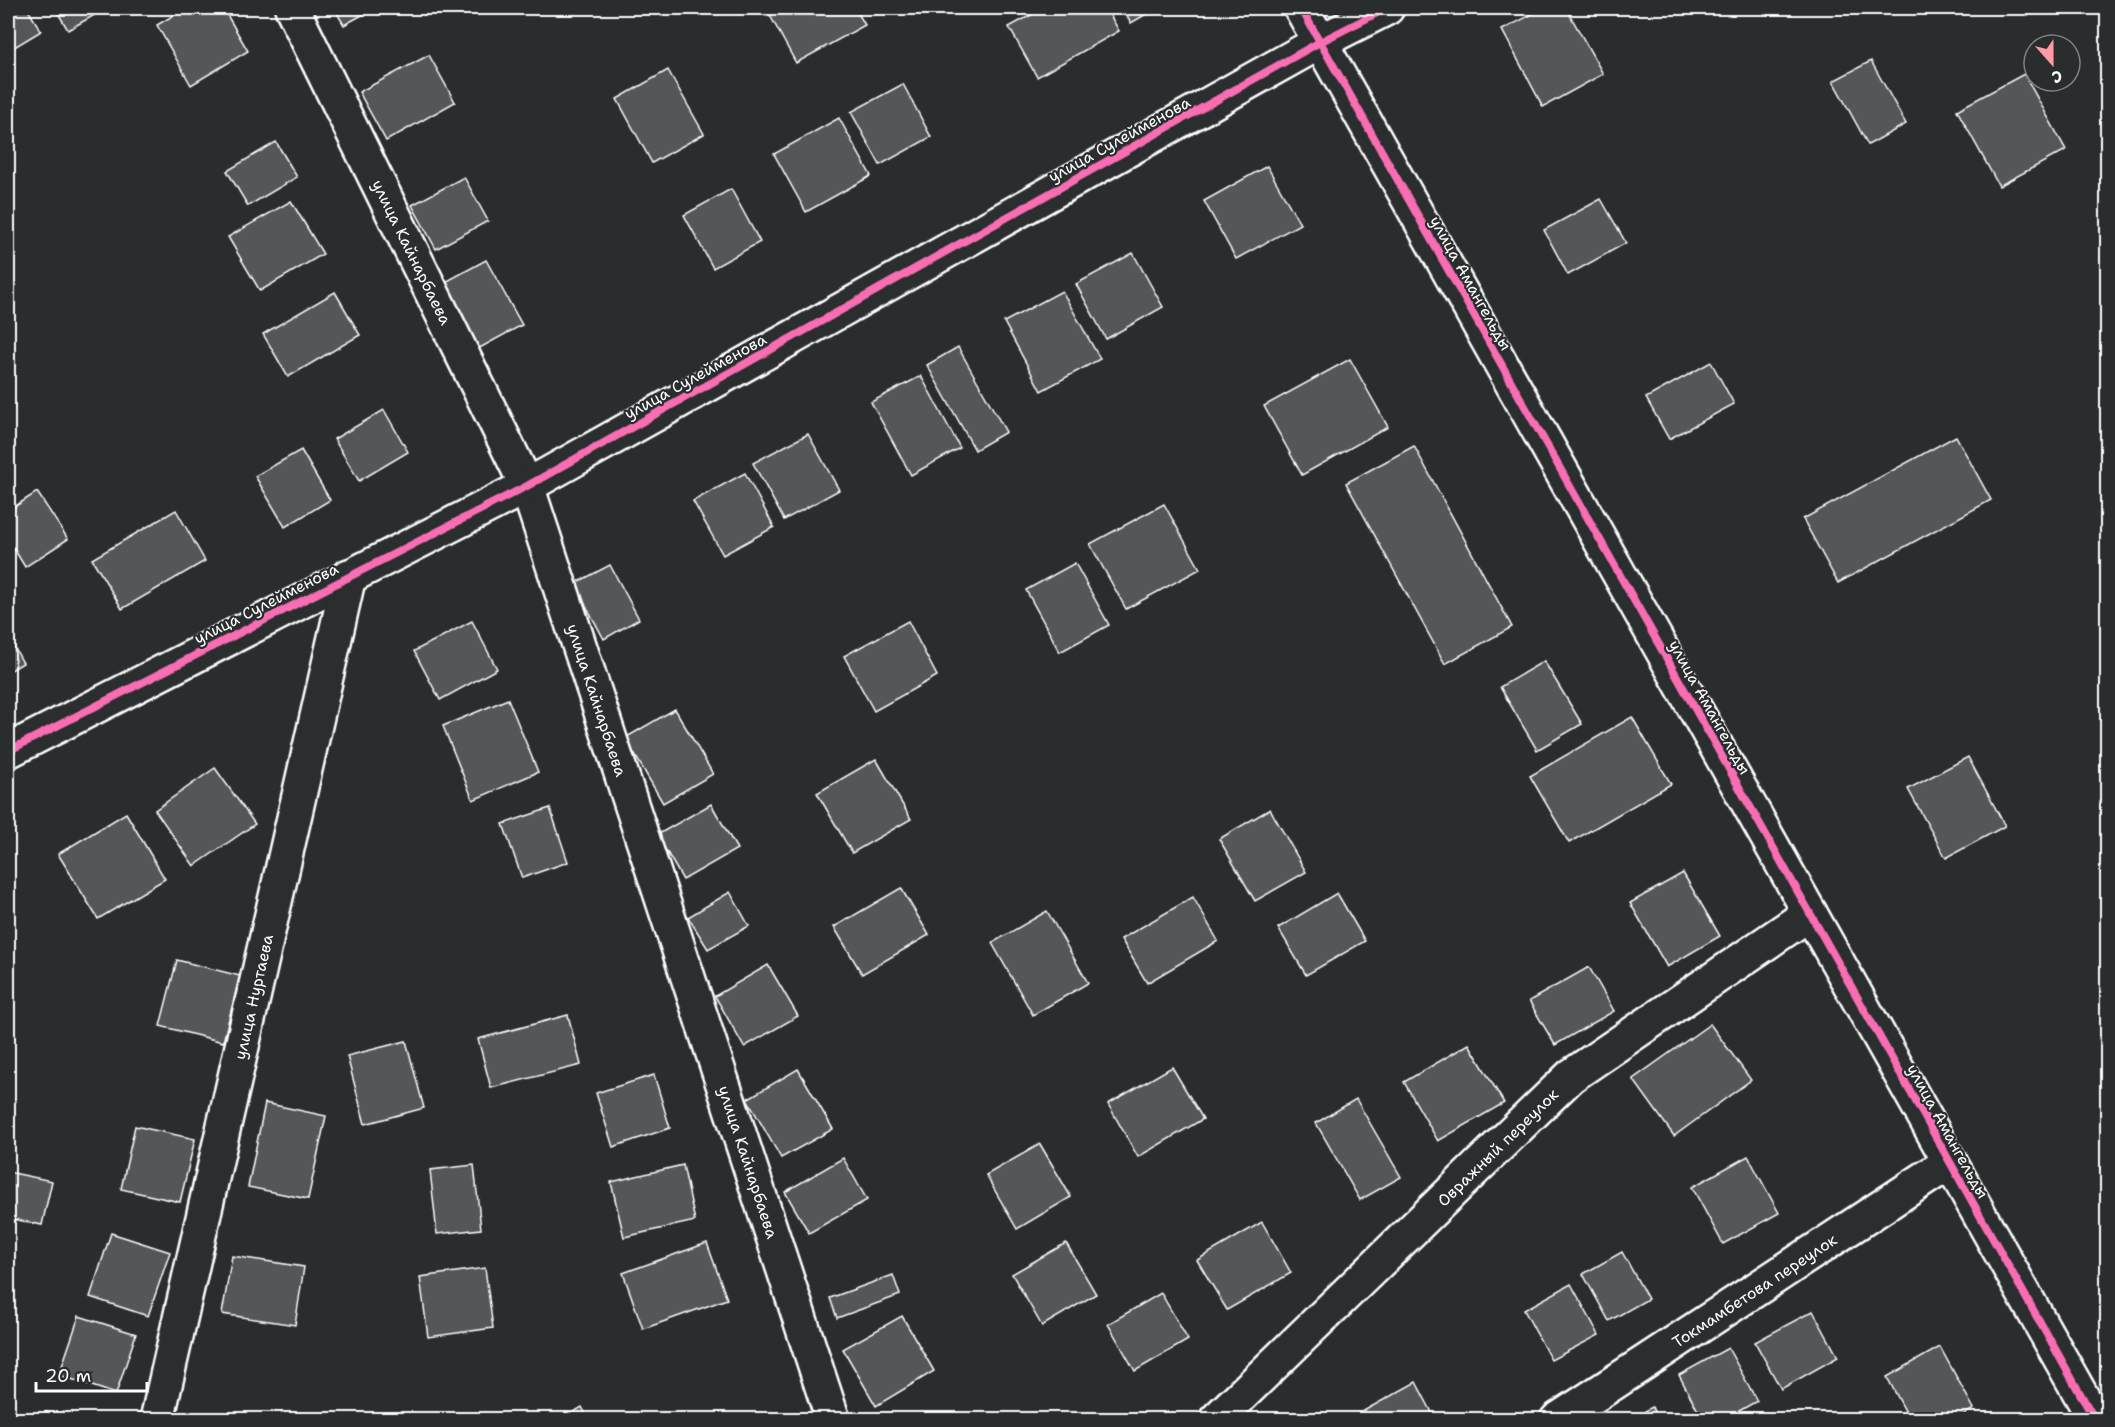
<svg xmlns="http://www.w3.org/2000/svg" width="2115" height="1427" viewBox="0 0 2115 1427" font-family="'Shantell Sans',sans-serif">
	<rect width="100%" height="100%" fill="#2a2d2e"/>
	<filter id="ink" filterUnits="userSpaceOnUse"><feTurbulence type="fractalNoise" baseFrequency=".0167" numOctaves="2"/><feDisplacementMap in="SourceGraphic" scale="12" xChannelSelector="R" yChannelSelector="G"/><feConvolveMatrix kernelMatrix="1 2 1 2 8 2 1 2 1" color-interpolation-filters="sRGB"/></filter>
	<g filter="url(#ink)">
		<g fill="#555758" stroke="#fff" stroke-width="1.5">
			<path d="M8 8H27L41 31 8 51Z"/>
			<path d="M55 8H107L68 30Z"/>
			<path d="M186 8H223L248 51 191 85 157 25Z"/>
			<path d="M334 8H375L344 25Z"/>
			<path d="M766 8H855L865 25 796 63Z"/>
			<path d="M1044 8H1106L1119 31 1037 77 1009 27Z"/>
			<path d="M1122 8H1157L1131 23Z"/>
			<path d="M1544 8H1566L1603 74 1543 107 1502 30Z"/>
			<path d="M429 55 455 102 386 141 359 92Z"/>
			<path d="M1871 61 1906 124 1868 145 1833 81Z"/>
			<path d="M668 70 704 134 652 163 617 99Z"/>
			<path d="M2024 74 2066 150 1999 186 1957 110Z"/>
			<path d="M903 84 931 137 880 165 851 112Z"/>
			<path d="M839 118 871 176 806 212 774 154Z"/>
			<path d="M276 142 297 177 248 206 227 171Z"/>
			<path d="M1267 166 1300 224 1236 259 1204 201Z"/>
			<path d="M464 177 488 221 436 249 412 205Z"/>
			<path d="M731 189 760 242 713 268 684 215Z"/>
			<path d="M1601 199 1626 243 1568 275 1544 230Z"/>
			<path d="M291 201 323 254 260 291 228 237Z"/>
			<path d="M1133 253 1163 307 1106 339 1076 284Z"/>
			<path d="M486 260 522 325 476 350 440 285Z"/>
			<path d="M1062 291 1100 359 1041 391 1004 322Z"/>
			<path d="M335 292 360 335 288 377 263 334Z"/>
			<path d="M958 347 1006 432 975 450 927 365Z"/>
			<path d="M1350 359 1388 427 1302 475 1264 406Z"/>
			<path d="M1711 362 1734 404 1669 439 1646 398Z"/>
			<path d="M921 376 960 448 911 475 871 402Z"/>
			<path d="M384 410 408 452 359 481 334 439Z"/>
			<path d="M808 434 839 490 784 520 753 463Z"/>
			<path d="M1956 436 1991 500 1838 583 1803 519Z"/>
			<path d="M1414 446 1512 627 1445 664 1346 483Z"/>
			<path d="M301 450 330 500 285 527 255 476Z"/>
			<path d="M745 473 774 527 723 555 693 501Z"/>
			<path d="M37 492 68 539 25 567 8 539V511Z"/>
			<path d="M1164 504 1200 569 1126 609 1090 544Z"/>
			<path d="M176 510 205 561 122 609 92 559Z"/>
			<path d="M1075 563 1109 625 1060 652 1026 590Z"/>
			<path d="M610 565 639 619 604 639 574 584Z"/>
			<path d="M472 621 497 669 440 700 414 651Z"/>
			<path d="M908 621 937 676 874 711 844 656Z"/>
			<path d="M8 636 23 663 8 672Z"/>
			<path d="M1544 661 1582 724 1537 750 1500 687Z"/>
			<path d="M508 699 538 772 473 800 443 726Z"/>
			<path d="M675 709 713 774 663 803 625 738Z"/>
			<path d="M1632 717 1671 784 1569 843 1530 776Z"/>
			<path d="M1968 757 2005 826 1946 858 1908 789Z"/>
			<path d="M876 759 911 819 852 853 817 793Z"/>
			<path d="M215 768 255 824 194 866 155 810Z"/>
			<path d="M711 804 737 849 683 880 657 835Z"/>
			<path d="M550 808 568 862 522 878 503 824Z"/>
			<path d="M1270 809 1306 872 1255 901 1219 839Z"/>
			<path d="M126 813 165 879 98 919 58 854Z"/>
			<path d="M1683 873 1720 936 1667 967 1630 903Z"/>
			<path d="M901 888 929 935 862 974 834 927Z"/>
			<path d="M730 892 749 926 708 949 688 917Z"/>
			<path d="M1337 893 1365 941 1306 975 1278 928Z"/>
			<path d="M1193 897 1218 941 1147 983 1121 939Z"/>
			<path d="M1047 911 1088 983 1033 1015 992 943Z"/>
			<path d="M177 960 240 976 223 1042 160 1026Z"/>
			<path d="M768 965 798 1016 744 1047 715 996Z"/>
			<path d="M1589 967 1614 1011 1555 1045 1529 1001Z"/>
			<path d="M568 1015 581 1065 491 1088 478 1039Z"/>
			<path d="M1710 1024 1751 1080 1674 1136 1633 1079Z"/>
			<path d="M406 1041 424 1108 365 1124 347 1056Z"/>
			<path d="M1469 1044 1504 1103 1438 1141 1404 1082Z"/>
			<path d="M1172 1067 1203 1119 1138 1157 1108 1104Z"/>
			<path d="M798 1069 833 1129 781 1158 747 1099Z"/>
			<path d="M654 1075 670 1128 613 1147 596 1093Z"/>
			<path d="M1356 1099 1401 1177 1360 1200 1316 1123Z"/>
			<path d="M265 1103 326 1116 308 1199 248 1187Z"/>
			<path d="M135 1126 195 1139 180 1202 121 1189Z"/>
			<path d="M1040 1144 1071 1197 1017 1229 986 1175Z"/>
			<path d="M1748 1156 1779 1213 1723 1244 1692 1187Z"/>
			<path d="M843 1158 867 1200 809 1233 785 1192Z"/>
			<path d="M474 1165 481 1229 437 1234 430 1170Z"/>
			<path d="M683 1165 695 1221 624 1237 611 1182Z"/>
			<path d="M8 1172 52 1181 42 1225 8 1218Z"/>
			<path d="M1262 1222 1291 1273 1227 1310 1197 1260Z"/>
			<path d="M111 1233 170 1252 148 1316 90 1297Z"/>
			<path d="M707 1243 727 1299 643 1329 623 1273Z"/>
			<path d="M1066 1243 1096 1294 1042 1326 1012 1274Z"/>
			<path d="M1622 1252 1648 1299 1609 1321 1583 1274Z"/>
			<path d="M232 1256 304 1267 295 1325 222 1314Z"/>
			<path d="M485 1268 493 1328 428 1337 420 1277Z"/>
			<path d="M893 1275 900 1295 837 1318 830 1298Z"/>
			<path d="M1571 1284 1599 1335 1551 1360 1524 1310Z"/>
			<path d="M1161 1293 1188 1340 1135 1371 1108 1324Z"/>
			<path d="M1813 1311 1838 1357 1781 1389 1755 1342Z"/>
			<path d="M79 1316 136 1334 116 1394 59 1375Z"/>
			<path d="M902 1316 934 1371 876 1406 843 1349Z"/>
			<path d="M1940 1347 1974 1409 1954 1420H1910L1887 1377Z"/>
			<path d="M1728 1348 1757 1401 1723 1420H1703L1679 1375Z"/>
			<path d="M1416 1382 1436 1420H1361L1358 1414Z"/>
			<path d="M582 1407 589 1420H560Z"/>
			<path d="M1652 1407 1658 1420H1630Z"/>
			<path d="M46 1412 70 1420H44Z"/>
		</g>
		<g fill="none" stroke-linecap="round" stroke-linejoin="round">
			<defs>
				<g id="minor">
					<path id="s1" d="M292 8 527 486 833 1420"/>
					<path d="M1301 8 2095 1420"/>
					<path d="M8 751 527 486 1320 42 1387 8"/>
					<path id="s2" d="M157 1420 349 576"/>
					<path id="s3" d="M1216 1420 1571 1076 1810 913"/>
					<path id="s4" d="M1557 1420 1950 1162"/>
				</g>
			</defs>
			<use href="#minor" stroke="#fff" stroke-width="38"/>
			<use href="#minor" stroke="#2a2d2e" stroke-width="33"/>
			<defs>
				<g id="cycleway">
					<path d="M1301 8 2095 1420"/>
					<path d="M8 751 527 486 1320 42 1387 8"/>
				</g>
			</defs>
			<use href="#cycleway" stroke="#2a2d2e" stroke-width="11"/>
			<use href="#cycleway" stroke="#f96db3" stroke-width="8"/>
		</g>
	</g>
	<g text-anchor="middle" stroke-width="4.5" stroke-linejoin="round" paint-order="stroke">
		<g font-size="16" fill="#fff" stroke="#2a2d2e">
			<text transform="translate(1119 139) rotate(-29)" y="6">улица Сулейменова</text>
			<text dy="6" stroke="none"><textPath href="#s1" startOffset="272">улица Кайнарбаева</textPath></text>
			<text transform="translate(1471 283) rotate(61)" y="6">улица Амангельды</text>
			<text transform="translate(695 376) rotate(-29)" y="6">улица Сулейменова</text>
			<text transform="translate(266 603) rotate(-27)" y="6">улица Сулейменова</text>
			<text dy="6" stroke="none"><textPath href="#s1" startOffset="758">улица Кайнарбаева</textPath></text>
			<text transform="translate(1710 707) rotate(61)" y="6">улица Амангельды</text>
			<text dy="6" stroke="none"><textPath href="#s2" startOffset="434">улица Нуртаева</textPath></text>
			<text transform="translate(1948 1131) rotate(61)" y="6">улица Амангельды</text>
			<text dy="6" stroke="none"><textPath href="#s3" startOffset="392">Овражный переулок</textPath></text>
			<text dy="6" stroke="none"><textPath href="#s1" startOffset="1244">улица Кайнарбаева</textPath></text>
			<text dy="6" stroke="none"><textPath href="#s4" startOffset="236">Токмамбетова переулок</textPath></text>
		</g>
	</g>
	<rect width="2115" height="1427" fill="none" stroke="#2a2d2e" stroke-width="30"/>
	<rect x="15" y="15" width="2085" height="1397" fill="none" stroke="#fff" stroke-width="2" filter="url(#ink)"/>
	<g transform="translate(2052 63) rotate(159)"><circle r="28" fill="#2a2d2e" stroke="#7f8182" stroke-width="1.5"/>
	<path d="M0-4.5L10 22L0 15L-10 22Z" fill="#ff9aa2"/>
	<text y="-9" font-size="16" font-weight="bold" text-anchor="middle" fill="#ffffff">С</text>
	</g>
	<path d="M36 1382v9h111v-9" fill="none" stroke="#ffffff" stroke-width="3"/>
	<text x="45" y="1382" font-size="18" fill="#ffffff" stroke="#2a2d2e" stroke-width="4.5" paint-order="stroke">20 m</text>
</svg>
